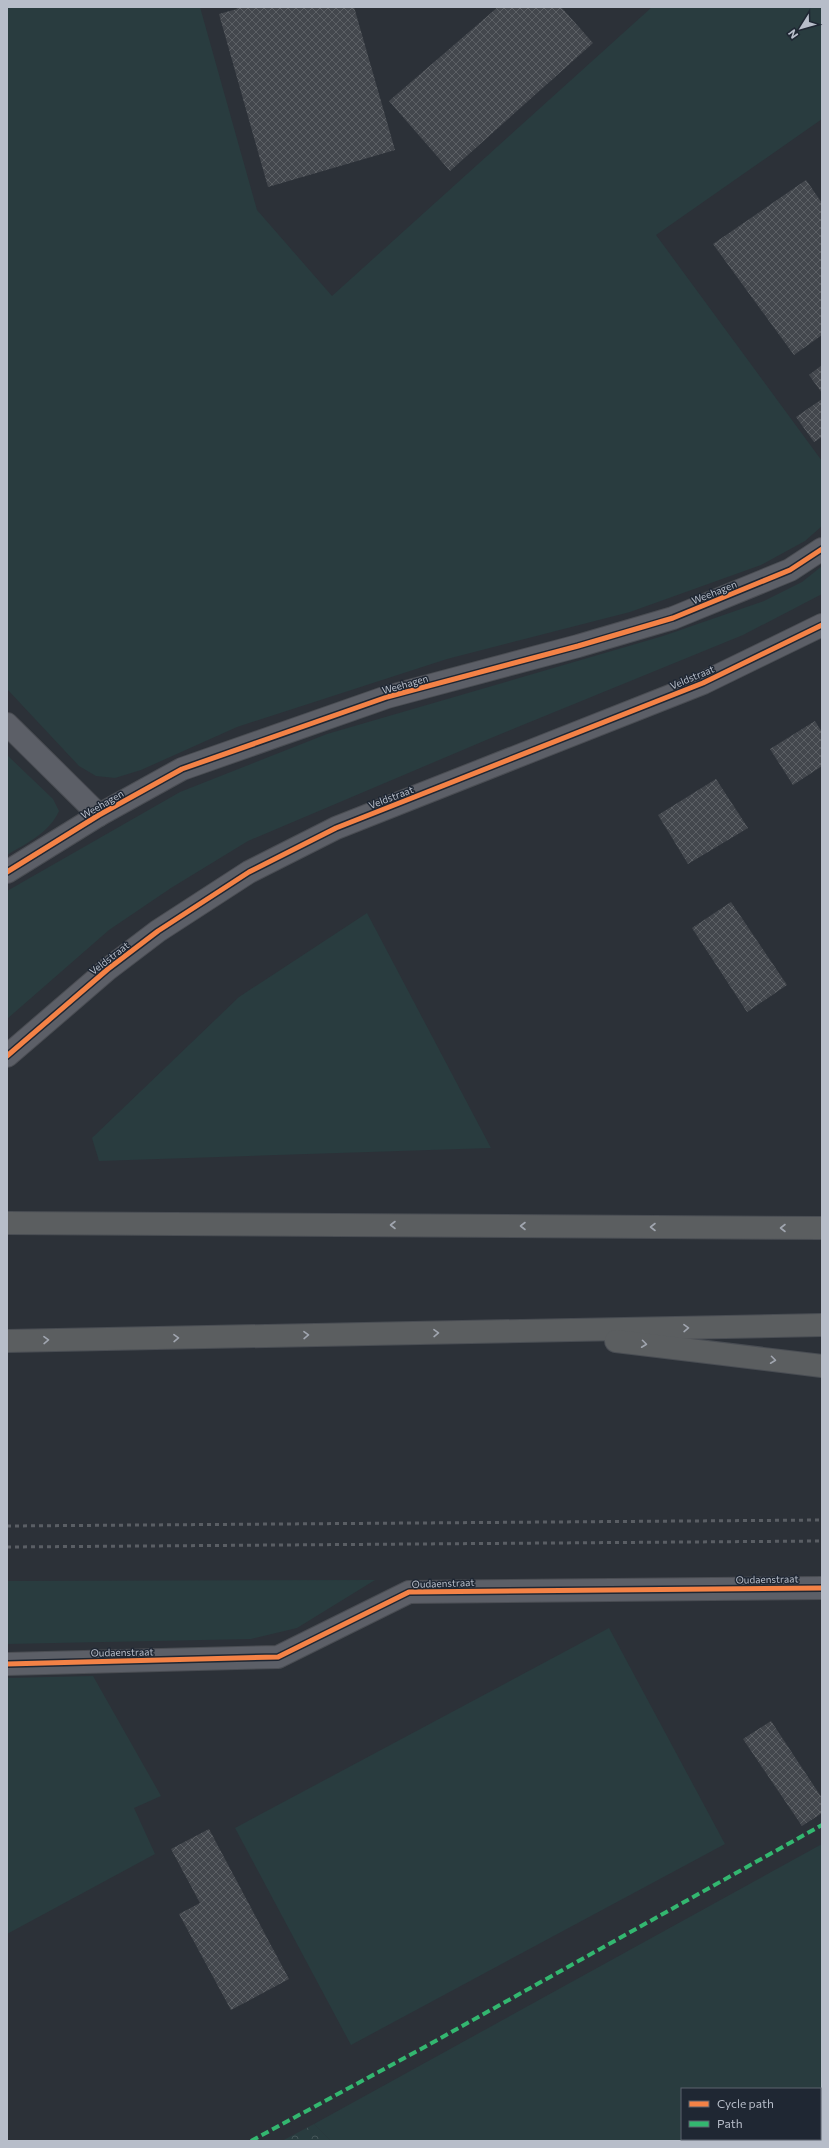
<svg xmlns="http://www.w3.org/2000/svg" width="829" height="2148" viewBox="0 0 829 2148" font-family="Commissioner,sans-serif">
	<defs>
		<pattern id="forest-crowns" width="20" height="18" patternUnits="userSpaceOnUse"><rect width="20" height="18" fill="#293c3f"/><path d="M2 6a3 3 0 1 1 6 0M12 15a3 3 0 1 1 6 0" fill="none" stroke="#465659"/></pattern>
		<pattern id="building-cross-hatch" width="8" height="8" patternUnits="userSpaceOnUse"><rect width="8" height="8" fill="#43474d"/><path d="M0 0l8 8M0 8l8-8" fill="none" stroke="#5c6065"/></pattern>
	</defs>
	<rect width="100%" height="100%" fill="#2c3138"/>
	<g fill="#293c3f" fill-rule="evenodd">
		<path d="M7 7H200L257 210 332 296 652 7H822V119L656 235 822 461V526L805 541 761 565 630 612 447 659 237 727 141 770 115 778 96 776 79 766 7 689Z"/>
		<path d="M822 566V594L743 635 491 738 248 841 171 888 109 930 7 1019V891L180 792 327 734 663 636 764 601 802 582Z"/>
		<path d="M7 755 53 799 59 811C49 833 27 843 7 855Z"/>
		<path d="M367 913 491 1148 99 1161 92 1138 239 997Z"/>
		<path d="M375 1580 297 1628 251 1639 7 1644V1581Z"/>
		<path d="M609 1628 725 1844 351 2045 235 1828Z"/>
		<path d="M93 1676 161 1796 134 1808 155 1854 7 1934V1678Z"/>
		<path d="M822 1844V2141H331L314 2124ZM682 2089H820V2139H682Z"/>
	</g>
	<path fill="url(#forest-crowns)" d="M314 2124 331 2141H282Z"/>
	<g fill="url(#building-cross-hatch)">
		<path d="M236 7H354L395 150 268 187 219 14 237 9Z"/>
		<path d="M498 7H561L593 43 450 171 389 101Z"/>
		<path d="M806 180 822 203V335L794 355 713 244Z"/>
		<path d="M822 365V393L809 375Z"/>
		<path d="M822 399V437L814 442 796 417Z"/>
		<path d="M815 721 822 732V766L793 785 770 749Z"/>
		<path d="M716 779 748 828 688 864 658 815Z"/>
		<path d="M731 902 787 985 747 1012 692 928Z"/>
		<path d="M771 1721 822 1798V1813L802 1826 743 1739Z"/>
		<path d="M209 1829 289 1979 231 2010 179 1914 200 1903 171 1849Z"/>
	</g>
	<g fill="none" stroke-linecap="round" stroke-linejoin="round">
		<defs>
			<g id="minor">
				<path d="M7 724 99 815"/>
				<path d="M7 872 99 815 182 769 387 697 578 646 673 618 790 570 822 549"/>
				<path d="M7 1056 108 969 158 931 249 872 336 828 703 683 822 625"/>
				<path d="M7 1664 278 1657 409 1592 822 1588"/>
			</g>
			<g id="highway">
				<path d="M7 1223 822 1228"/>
				<path d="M7 1341 822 1325"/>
				<path d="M616 1341 822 1366"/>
			</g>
		</defs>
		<use href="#minor" stroke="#4a4d53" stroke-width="24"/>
		<use href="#highway" stroke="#494d53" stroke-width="24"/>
		<use href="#minor" stroke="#5c5f67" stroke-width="22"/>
		<use href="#highway" stroke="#5b5e60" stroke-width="22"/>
		<g stroke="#5a5e64" stroke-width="3" stroke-dasharray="4 4" stroke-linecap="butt">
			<path d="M7 1526 822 1520"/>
			<path d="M7 1547 822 1541"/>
		</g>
		<path stroke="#33b770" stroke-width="4" stroke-dasharray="8 4" stroke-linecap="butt" d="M251 2141 421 2049 822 1825"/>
		<defs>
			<g id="cycleway">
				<path d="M7 872 99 815 182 769 387 697 578 646 673 618 790 570 822 549"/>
				<path d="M7 1056 108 969 158 931 249 872 336 828 703 683 822 625"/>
				<path d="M7 1664 278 1657 409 1592 822 1588"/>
			</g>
		</defs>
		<use href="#cycleway" stroke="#1f2733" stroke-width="8"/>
		<use href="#cycleway" stroke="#f48246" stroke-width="5"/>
	</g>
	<defs><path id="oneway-chevron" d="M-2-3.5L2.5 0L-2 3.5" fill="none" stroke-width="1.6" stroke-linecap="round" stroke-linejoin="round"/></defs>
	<g stroke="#a0a5af">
		<use href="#oneway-chevron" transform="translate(393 1225) rotate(-180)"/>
		<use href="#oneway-chevron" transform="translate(523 1226) rotate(-180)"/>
		<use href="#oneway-chevron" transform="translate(653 1227) rotate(-180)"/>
		<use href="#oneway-chevron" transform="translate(783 1228) rotate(-180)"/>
		<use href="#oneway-chevron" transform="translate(686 1328) rotate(-1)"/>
		<use href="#oneway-chevron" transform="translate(436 1333) rotate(-1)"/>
		<use href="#oneway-chevron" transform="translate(306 1335) rotate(-1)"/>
		<use href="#oneway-chevron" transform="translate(176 1338) rotate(-1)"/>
		<use href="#oneway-chevron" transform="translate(46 1340) rotate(-1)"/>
		<use href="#oneway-chevron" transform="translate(644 1344) rotate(7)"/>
		<use href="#oneway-chevron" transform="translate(773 1360) rotate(7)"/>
	</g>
	<g text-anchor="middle" stroke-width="3" stroke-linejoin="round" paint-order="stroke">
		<g font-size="10" fill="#b7bdc9" stroke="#1f2733">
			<text transform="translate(714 592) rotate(-22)" y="4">Weehagen</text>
			<text transform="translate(692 677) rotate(-23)" y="4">Veldstraat</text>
			<text transform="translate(405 684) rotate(-16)" y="4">Weehagen</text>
			<text transform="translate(391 797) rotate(-21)" y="4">Veldstraat</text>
			<text transform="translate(102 804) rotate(-30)" y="4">Weehagen</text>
			<text transform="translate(109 958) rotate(-38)" y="4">Veldstraat</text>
			<text transform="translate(767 1579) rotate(-1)" y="4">Oudaenstraat</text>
			<text transform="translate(443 1583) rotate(-2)" y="4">Oudaenstraat</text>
			<text transform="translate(122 1652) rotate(-1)" y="4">Oudaenstraat</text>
		</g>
	</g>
	<rect width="829" height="2148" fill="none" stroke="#b7bdc9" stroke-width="16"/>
	<rect x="681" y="2088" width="140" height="52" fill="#1f2733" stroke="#5c636f"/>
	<rect x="689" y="2101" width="20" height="6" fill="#f48246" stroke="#5c636f"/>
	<text x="717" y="2108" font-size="12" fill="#b7bdc9">Cycle path</text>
	<rect x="689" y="2121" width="20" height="6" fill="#33b770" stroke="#5c636f"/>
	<text x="717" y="2128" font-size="12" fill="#b7bdc9">Path</text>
	<g transform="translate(801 28) rotate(233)" stroke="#1f2733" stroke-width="3" paint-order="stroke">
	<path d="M0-3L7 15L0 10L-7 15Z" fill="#b7bdc9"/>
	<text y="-6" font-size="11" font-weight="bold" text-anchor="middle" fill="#b7bdc9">N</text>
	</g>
</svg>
